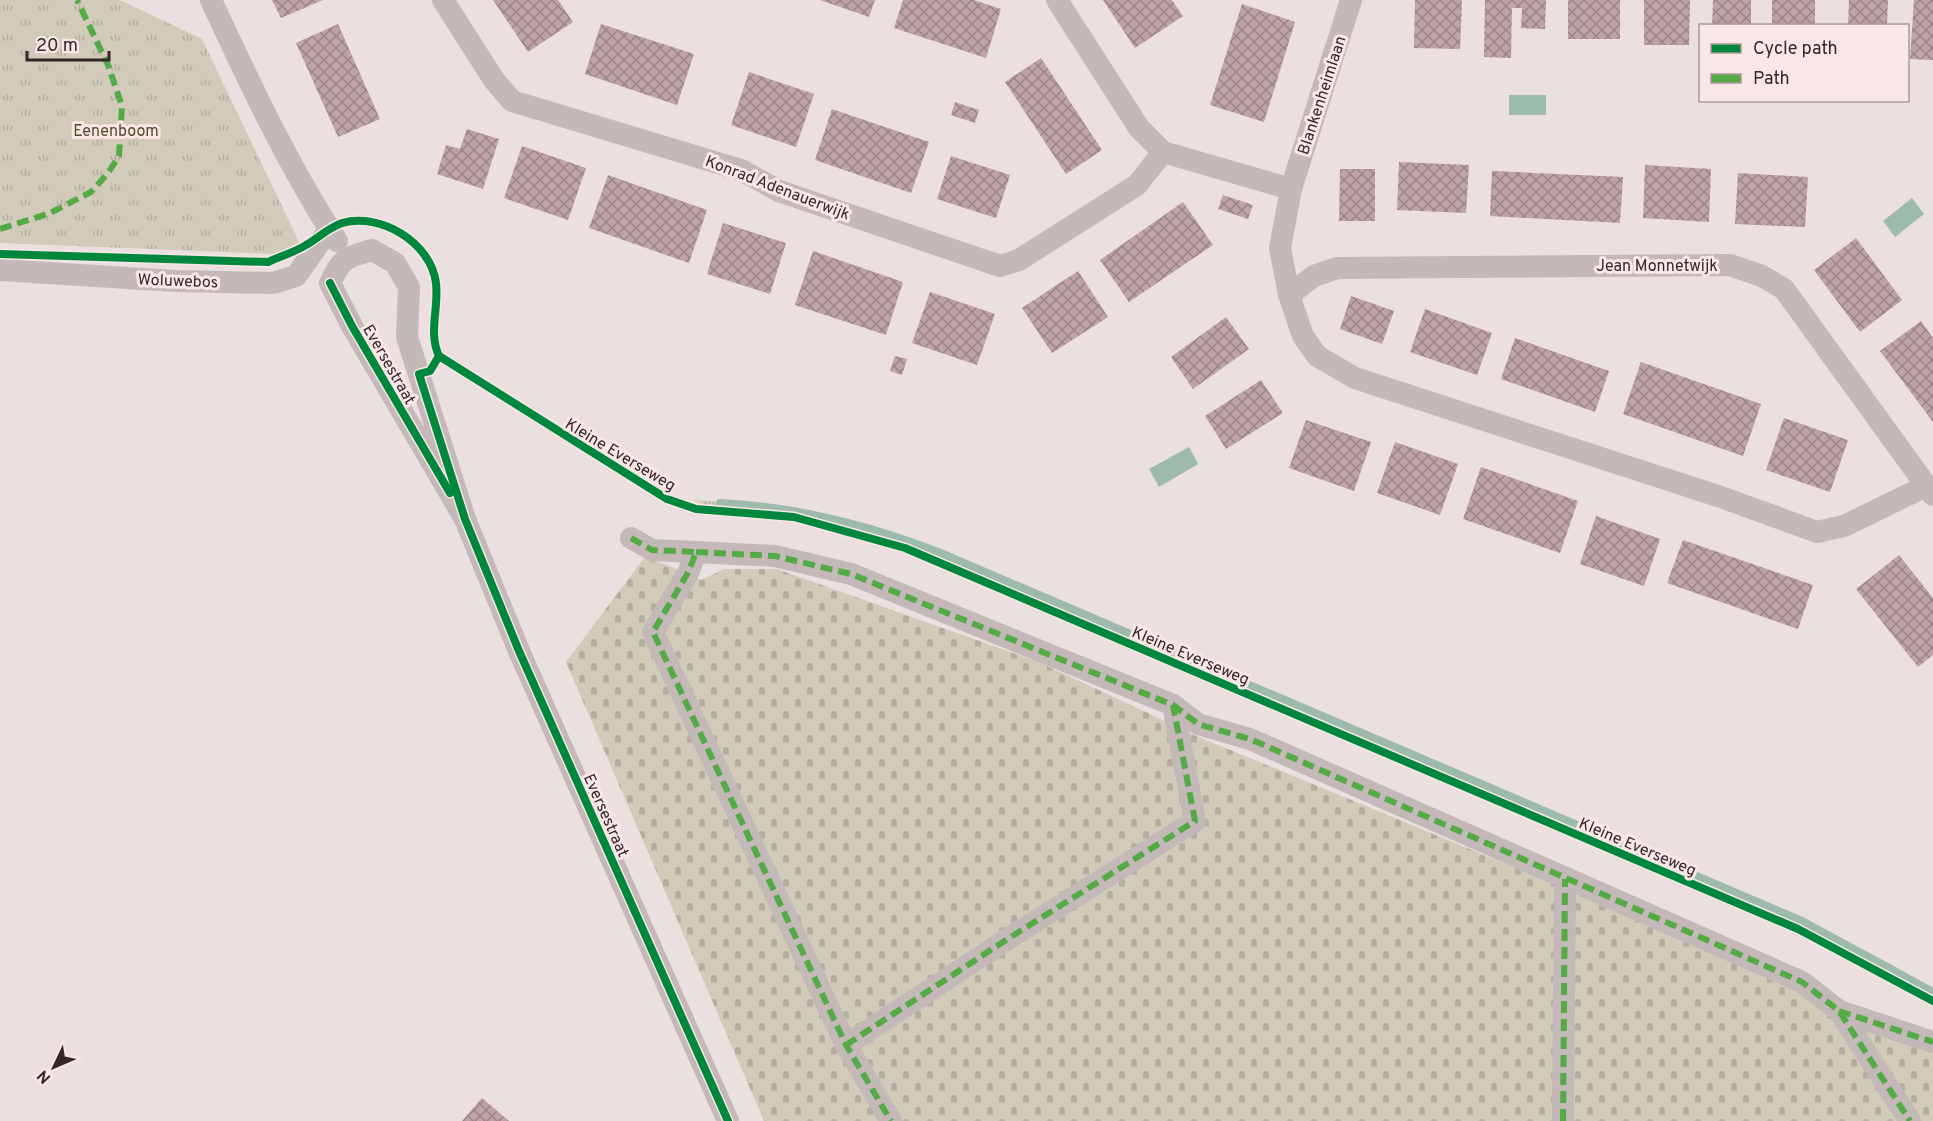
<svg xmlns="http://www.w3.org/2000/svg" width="1933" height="1121" viewBox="0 0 1933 1121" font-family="Overpass,sans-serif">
	<defs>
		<pattern id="grass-tufts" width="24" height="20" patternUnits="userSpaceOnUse" patternTransform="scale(1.5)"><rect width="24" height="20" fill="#d2cbba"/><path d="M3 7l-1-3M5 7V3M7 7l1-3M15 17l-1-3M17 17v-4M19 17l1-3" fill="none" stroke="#b5aea0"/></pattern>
		<pattern id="cemetery-stones" width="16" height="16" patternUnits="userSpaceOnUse" patternTransform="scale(1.5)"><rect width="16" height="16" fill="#d2cbba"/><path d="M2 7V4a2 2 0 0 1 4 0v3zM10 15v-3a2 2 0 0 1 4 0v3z" fill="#b5aea0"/></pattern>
		<pattern id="building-cross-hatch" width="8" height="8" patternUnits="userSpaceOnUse" patternTransform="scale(1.5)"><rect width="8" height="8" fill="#bea2a6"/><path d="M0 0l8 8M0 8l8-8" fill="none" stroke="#9b8487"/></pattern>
	</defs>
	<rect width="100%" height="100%" fill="#ebe0df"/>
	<g fill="url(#grass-tufts)">
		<path d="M0 0H120L202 39 300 244 276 254 0 243Z"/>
		<path d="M691 500 795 507 853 521 944 552 1803 919 1891 964 1933 989V994L1801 923 907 542 852 525 795 511 704 504Z"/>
	</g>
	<path fill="url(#cemetery-stones)" d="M644 558 667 565 701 580 724 569H777L1041 663 1199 737 1552 883 1804 993 1933 1031V1121H764L566 662Z"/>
	<g fill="#9cbbad">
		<rect x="1509" y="95" width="37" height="20"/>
		<path d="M1912 198 1924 214 1895 237 1883 221Z"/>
		<path d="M1189 447 1198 464 1159 487 1149 469Z"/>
	</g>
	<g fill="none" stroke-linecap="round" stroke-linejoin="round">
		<path stroke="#9cbbad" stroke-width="8" d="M720 503C798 507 870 525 943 554L1802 921 1933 992"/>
	</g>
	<g fill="url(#building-cross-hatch)">
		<path d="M272 0H323L281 18Z"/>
		<path d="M493 0H558L573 22 528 52Z"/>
		<path d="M820 0H875L869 17Z"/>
		<path d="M903 0H974L1001 9 986 58 894 28Z"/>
		<path d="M1103 0H1172L1183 16 1135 48Z"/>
		<path d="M1415 0H1462L1460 49 1414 48Z"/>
		<path d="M1485 0H1546L1545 29 1521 28 1522 8H1512L1511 58 1484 57Z"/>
		<rect x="1568" y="0" width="52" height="39"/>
		<path d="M1644 0H1690L1689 45H1644Z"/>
		<path d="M1713 0H1751V26H1712Z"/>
		<rect x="1772" y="0" width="43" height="26"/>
		<path d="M1849 0H1888L1887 26H1848Z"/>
		<path d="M1914 0H1933V60L1910 59Z"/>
		<path d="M1242 4 1295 22 1264 122 1210 105Z"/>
		<path d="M338 24 380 119 338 137 296 43Z"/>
		<path d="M601 24 694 54 677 105 585 74Z"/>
		<path d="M1041 58 1102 150 1066 174 1005 82Z"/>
		<path d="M749 72 814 94 796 147 731 125Z"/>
		<path d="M955 102 979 110 975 123 951 115Z"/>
		<path d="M832 109 929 142 911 193 815 160Z"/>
		<path d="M467 129 499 139 483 189 437 174 446 145 460 149Z"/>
		<path d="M522 146 586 168 568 220 504 198Z"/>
		<path d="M951 156 1010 175 996 218 937 199Z"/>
		<path d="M1399 162 1469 165 1466 213 1397 210Z"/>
		<path d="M1645 165 1711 169 1709 222 1643 218Z"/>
		<path d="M1340 169H1375V221H1339Z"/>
		<path d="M1492 171 1623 177 1620 223 1490 216Z"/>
		<path d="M1738 173 1808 177 1805 227 1735 224Z"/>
		<path d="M608 175 707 210 689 263 589 228Z"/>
		<path d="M1223 195 1253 205 1248 219 1218 209Z"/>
		<path d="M1183 202 1213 245 1129 302 1100 260Z"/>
		<path d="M723 223 786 243 770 294 707 274Z"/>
		<path d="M1856 238 1902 300 1860 332 1814 270Z"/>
		<path d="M813 251 903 282 886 335 795 305Z"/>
		<path d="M1078 271 1108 317 1052 353 1022 308Z"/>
		<path d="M930 292 995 314 977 365 912 343Z"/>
		<path d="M1351 296 1394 311 1382 344 1340 329Z"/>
		<path d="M1425 309 1492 333 1477 375 1410 352Z"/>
		<path d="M1226 317 1249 349 1193 389 1171 357Z"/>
		<path d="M1921 321 1933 338V422L1880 351Z"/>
		<path d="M1515 338 1609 371 1595 412 1501 379Z"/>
		<path d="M895 356 907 359 902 375 890 371Z"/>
		<path d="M1641 362 1761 404 1743 456 1623 414Z"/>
		<path d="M1261 380 1283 413 1226 449 1205 416Z"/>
		<path d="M1784 418 1848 440 1830 492 1766 470Z"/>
		<path d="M1306 420 1371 442 1354 491 1289 468Z"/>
		<path d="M1395 442 1458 464 1440 515 1377 493Z"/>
		<path d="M1481 467 1578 501 1560 553 1463 519Z"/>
		<path d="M1596 516 1660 539 1644 586 1580 564Z"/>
		<path d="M1683 540 1813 585 1798 629 1667 583Z"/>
		<path d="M1899 555 1933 598V655L1918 667 1856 589Z"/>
		<path d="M482 1098 509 1121H462Z"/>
	</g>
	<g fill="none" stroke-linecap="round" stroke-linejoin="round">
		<g stroke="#c4b8b8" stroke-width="22">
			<path d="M211 0C249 82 288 165 337 241"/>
			<path d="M443 0 494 80 512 101 741 170 779 191 1000 266 1019 260 1137 185 1163 152"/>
			<path d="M1057 0 1139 128 1163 152 1291 189"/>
			<path d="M1351 0 1291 189 1280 248 1289 295 1303 336 1317 356 1355 378 1721 497 1817 532 1844 526 1926 486"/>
			<path d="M0 270 175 281 273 283 296 276 330 228"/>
			<path d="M1289 295 1314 276 1337 268 1730 265 1762 276 1784 289 1933 495"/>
			<path d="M465 519 352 326 330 283C342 257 346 258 372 250L395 263 409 287 407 337 465 519 519 651 728 1121"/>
			<path d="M631 538 652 550 696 552 689 571 653 632 846 1045 891 1121"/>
			<path d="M696 552 775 556 851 574 1173 705 1198 724 1250 739 1802 982 1839 1011 1910 1121"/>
			<path d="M1839 1011 1933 1042"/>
			<path d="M846 1045 1006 940 1195 821 1173 705"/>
			<path d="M1563 1121 1565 879"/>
		</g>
		<g stroke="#54aa44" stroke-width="6" stroke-dasharray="12 6" stroke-linecap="butt">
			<path d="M0 229 50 213 91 192 108 173 119 156 122 106 108 65 77 0"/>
			<path d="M631 538 652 550 696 552 689 571 653 632 846 1045 891 1121"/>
			<path d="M696 552 775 556 851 574 1173 705 1198 724 1250 739 1802 982 1839 1011 1910 1121"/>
			<path d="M1839 1011 1933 1042"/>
			<path d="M846 1045 1006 940 1195 821 1173 705"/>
			<path d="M1563 1121 1565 879"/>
		</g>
		<defs>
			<g id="cycleway">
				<path d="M0 254 268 262C281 256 295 252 306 245 318 238 328 228 342 223 381 212 431 243 436 283 439 309 428 332 439 356L667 499 696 509 794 517 905 548 1798 929 1933 1001"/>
				<path d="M330 283 352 326 450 493"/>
				<path d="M439 356 430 371 419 374 465 519 519 651 728 1121"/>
			</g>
		</defs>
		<use href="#cycleway" stroke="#f8e7e6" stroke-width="11"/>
		<use href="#cycleway" stroke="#00873e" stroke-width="8"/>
	</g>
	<g text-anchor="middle" stroke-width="6" stroke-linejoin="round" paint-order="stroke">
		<g font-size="16" fill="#342729" stroke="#f8e7e6">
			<text transform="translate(1321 95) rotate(-72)" y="6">Blankenheimlaan</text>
			<text transform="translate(778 187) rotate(21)" y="6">Konrad Adenauerwijk</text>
			<text x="1657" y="271">Jean Monnetwijk</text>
			<text transform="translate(178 280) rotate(2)" y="6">Woluwebos</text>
			<text transform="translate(390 364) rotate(60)" y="6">Eversestraat</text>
			<text transform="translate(621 454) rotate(31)" y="6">Kleine Everseweg</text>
			<text transform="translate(1191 655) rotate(23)" y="6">Kleine Everseweg</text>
			<text transform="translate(607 815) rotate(66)" y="6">Eversestraat</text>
			<text transform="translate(1638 846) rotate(23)" y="6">Kleine Everseweg</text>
		</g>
		<g font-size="16" fill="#514e2c" stroke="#f8e7e6">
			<text x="116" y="136">Eenenboom</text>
		</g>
	</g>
	<rect x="1699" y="24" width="210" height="78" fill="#f8e7e6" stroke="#aa9a9a" stroke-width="1.5"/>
	<rect x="1711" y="44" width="30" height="9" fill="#00873e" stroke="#aa9a9a" stroke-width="1.5"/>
	<text x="1753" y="54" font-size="18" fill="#342729">Cycle path</text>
	<rect x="1711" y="74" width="30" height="9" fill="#54aa44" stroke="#aa9a9a" stroke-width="1.5"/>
	<text x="1753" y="84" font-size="18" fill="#342729">Path</text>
	<g transform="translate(54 1067) rotate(226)" stroke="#f8e7e6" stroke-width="4.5" paint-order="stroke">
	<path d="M0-4.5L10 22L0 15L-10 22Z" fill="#342729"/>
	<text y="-9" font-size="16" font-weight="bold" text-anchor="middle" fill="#342729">N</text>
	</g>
	<path d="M27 51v9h82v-9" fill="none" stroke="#342729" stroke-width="3"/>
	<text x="36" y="51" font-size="18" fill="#342729" stroke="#f8e7e6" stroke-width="4.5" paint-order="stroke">20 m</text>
</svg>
